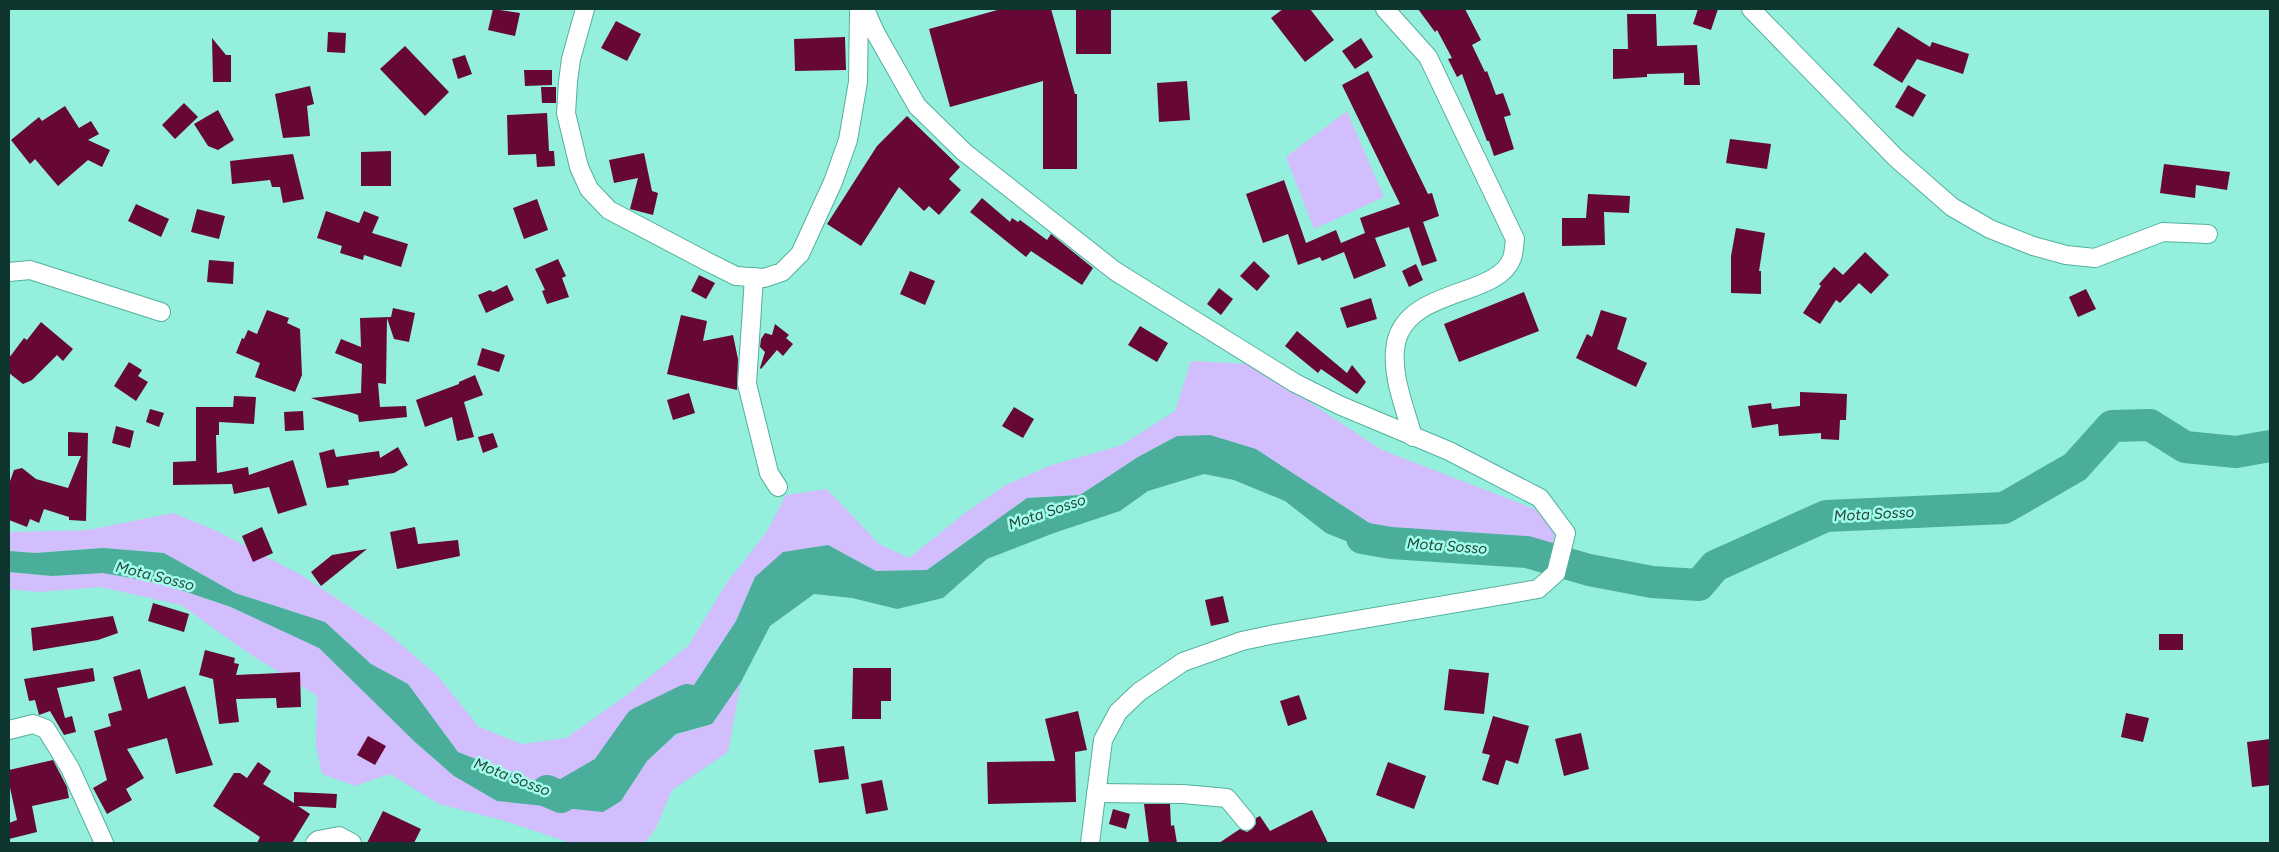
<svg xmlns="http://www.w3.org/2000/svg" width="2279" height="852" viewBox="0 0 2279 852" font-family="Figtree,sans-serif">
	<rect width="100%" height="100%" fill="#94f0dc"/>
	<g fill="#d2befd">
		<path d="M1347 111 1384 197 1314 229 1286 157Z"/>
		<path d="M1191 361 1252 364 1382 450 1535 509 1555 531 1552 550 1482 534 1374 526 1256 449 1177 436 1138 457 1080 495 1027 498 927 570 876 571 828 545 755 577 736 621 692 688 655 707 630 753 602 781 542 785 458 752 408 684 371 664 325 622 235 593 164 553 103 548 35 553 9 551V532L88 530 173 513 217 531 303 576 383 629 438 676 479 727 522 744 566 738 627 695 688 646 728 581 766 533 786 495 827 489 879 544 909 558 965 513 1006 485 1049 466 1122 445 1175 411Z"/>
		<path d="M9 572 52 576 103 573 160 583 231 607 320 648 415 742 454 776 559 806 603 812 621 801 647 761 677 734 712 724 741 682 728 752 672 790 656 828 645 843H571L505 821 439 804 390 774 355 786 322 774 316 746 317 696 247 652 181 605 101 587 39 592 9 589Z"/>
	</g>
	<path fill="#4aae9b" d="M1210 435 1256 449 1374 526 1428 555H1381L1326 533 1285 501 1234 480 1204 474 1148 491 1120 511 1054 533 987 559 943 598 897 609 852 598 814 594 770 626 741 682 712 724 676 734 647 761 621 801 603 812 497 801 454 776 415 742 319 648 231 607 160 583 103 573 52 576 9 572V551L35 553 103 548 164 553 235 593 325 622 371 664 408 684 458 752 542 785 602 781 630 753 655 707 692 688 736 621 755 577 783 552 828 545 876 571 927 570 1027 498 1080 495 1138 457 1177 436Z"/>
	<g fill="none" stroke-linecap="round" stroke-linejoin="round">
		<g stroke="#4aae9b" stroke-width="32">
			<path d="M1362 538 1391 543 1527 552 1589 570 1652 582 1699 585 1715 566 1826 516 2004 508 2075 467 2112 426 2150 425 2185 447 2236 452 2270 446"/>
			<path d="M547 791 561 797 606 771 640 723 687 700"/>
		</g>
	</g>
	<g fill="#660736">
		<path d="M493 9 520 13 515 36 488 30Z"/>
		<path d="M1001 9H1051L1075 94H1077V169H1043V81L950 107 929 29Z"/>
		<rect x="1076" y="9" width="35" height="45"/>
		<path d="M1283 9H1310L1334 40 1305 62 1271 18Z"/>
		<path d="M1418 9H1465L1481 40 1472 45 1485 72 1487 71 1496 95 1503 93 1511 115 1504 117 1514 149 1494 156 1489 141H1487L1462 74 1457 77 1448 59 1452 58 1437 30 1435 32Z"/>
		<path d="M1698 9H1718L1711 30 1693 24Z"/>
		<path d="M1627 14H1656L1657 46 1697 45 1700 85H1684V73L1647 74V77L1613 79V49H1628Z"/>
		<path d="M616 21 641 34 627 61 601 48Z"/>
		<path d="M1898 27 1930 47 1932 42 1969 54 1963 74 1917 59 1902 83 1873 65Z"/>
		<path d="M328 32 346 33 345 53 327 52Z"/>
		<path d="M845 37 846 70 795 71 794 39Z"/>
		<path d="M212 38 226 55H231V82H213Z"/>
		<path d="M1361 38 1373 57 1355 69 1342 51Z"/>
		<path d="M405 46 449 92 425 116 380 69Z"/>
		<path d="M465 55 472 74 458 79 452 59Z"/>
		<path d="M524 70H552V85L525 86Z"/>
		<path d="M1368 71 1428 194 1432 193 1439 216 1423 222 1437 261 1422 266 1409 227 1375 238 1386 266 1354 279 1344 252 1322 261 1320 257 1298 265 1288 234 1263 243 1246 194 1284 180 1306 243 1336 230 1341 243 1365 233 1360 218 1400 204 1342 85Z"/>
		<path d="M1187 81 1190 120 1159 122 1157 83Z"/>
		<path d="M1908 85 1926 95 1913 117 1895 107Z"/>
		<path d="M310 86 314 104 307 106 310 136 283 138 275 94Z"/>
		<path d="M541 87H556V103H542Z"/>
		<path d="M184 103 198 117 175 139 162 125Z"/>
		<path d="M65 106 79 128 91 121 99 134 88 140 110 150 102 167 88 160 58 186 35 159 30 164 11 140 39 117 42 121Z"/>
		<path d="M218 110 234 140 218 150 208 146 194 124Z"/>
		<path d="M547 113 549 151H554L555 166 537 167 536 154 508 155 507 115Z"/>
		<path d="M907 116 960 167 949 179 961 190 939 215 929 206 924 211 899 187 861 246 827 224 877 146Z"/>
		<path d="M1730 139 1771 144 1767 169 1726 163Z"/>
		<path d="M391 151V186H361V152Z"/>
		<path d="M644 153 652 191 658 193 653 215 630 209 638 178 614 183 609 160Z"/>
		<path d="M293 154 304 199 283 203 280 187H272L270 180 232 184 230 161Z"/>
		<path d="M2164 164 2230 172 2227 190 2196 185 2195 198 2160 193Z"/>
		<path d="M1588 194 1630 196 1629 213 1604 212 1605 245 1562 246V218H1586Z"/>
		<path d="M982 198 1010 222 1012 218 1018 222 1020 220 1047 240 1051 234 1093 268 1082 285 1031 251 1026 257 970 212Z"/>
		<path d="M537 199 548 230 524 239 513 208Z"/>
		<path d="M136 204 169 219 161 237 128 221Z"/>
		<path d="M197 209 225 216 219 239 191 232Z"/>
		<path d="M326 211 359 223 364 211 379 217 372 233 408 244 401 267 364 255 363 260 340 253 342 246 317 238Z"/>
		<path d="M1736 228 1765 233 1759 271H1761V294L1731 293V256Z"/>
		<path d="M1865 252 1889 275 1871 294 1859 283 1840 303 1836 300 1820 324 1803 313 1821 286 1819 284 1834 267 1843 275Z"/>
		<path d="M558 259 566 276 562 278 569 297 547 304 542 291 545 290 535 269Z"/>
		<path d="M209 260 234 262 233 284 207 282Z"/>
		<path d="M1254 261 1270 276 1257 291 1240 276Z"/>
		<path d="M1416 264 1423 280 1409 287 1402 271Z"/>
		<path d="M910 271 935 281 925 305 900 294Z"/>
		<path d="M699 275 715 283 706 299 691 291Z"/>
		<path d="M507 285 514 300 486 313 478 295 490 290 493 292Z"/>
		<path d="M1219 288 1233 299 1221 315 1207 304Z"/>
		<path d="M2086 289 2096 309 2078 317 2069 297Z"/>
		<path d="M1524 292 1539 331 1459 362 1444 324Z"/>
		<path d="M1371 298 1377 319 1347 328 1340 308Z"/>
		<path d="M393 308 415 313 409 342 394 339 387 318 386 384 378 383 380 407 406 406 407 417 359 422 358 415 311 398 361 393 362 364 335 353 341 339 361 347 360 318 391 317Z"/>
		<path d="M267 310 289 318 287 323 300 329 302 375 295 392 255 377 260 363 236 353 242 338 244 339 248 330 257 334Z"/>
		<path d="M1601 310 1627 318 1617 349 1647 363 1636 387 1576 358 1587 334 1592 337Z"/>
		<path d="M681 315 707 321 703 341 733 335 738 359 737 390 667 374Z"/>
		<path d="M41 322 73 349 63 361 57 355 32 380 23 384 9 373V358L24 338 27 340Z"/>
		<path d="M775 324 789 335 786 338 793 344 783 356 777 350 761 369 760 368 765 352 760 347 761 339 765 333 772 335Z"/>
		<path d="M1140 326 1168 343 1157 362 1128 345Z"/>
		<path d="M1297 331 1347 373 1352 365 1366 382 1357 394 1321 369 1318 373 1285 346Z"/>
		<path d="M482 348 505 355 499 372 477 365Z"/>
		<path d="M129 362 142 370 138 376 148 382 136 401 114 386Z"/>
		<path d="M475 375 483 395 464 402 474 437 457 441 452 417 425 427 416 400 459 384V382Z"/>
		<path d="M1800 392 1847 394 1846 420H1840L1839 440 1821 439V433L1779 436 1778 424 1752 428 1748 406 1771 403 1772 409 1800 406Z"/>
		<path d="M689 393 695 413 673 420 667 400Z"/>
		<path d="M234 396 256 397 254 424 219 422V435H216L217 473 248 467 249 475 293 460 307 505 278 514 269 487 234 494 232 484 173 485V462L196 461V407H233Z"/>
		<path d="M1014 407 1034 419 1023 438 1002 426Z"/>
		<path d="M150 409 164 413 159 427 146 422Z"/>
		<path d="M303 411 304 430 285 431 284 412Z"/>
		<path d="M116 426 134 431 130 448 112 443Z"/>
		<path d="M68 432 88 433 86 521 69 520V517L44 509 39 523 30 519 27 527 9 520V484L14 470 22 468 36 479 68 488 81 456H68Z"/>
		<path d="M493 433 498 447 483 453 478 437Z"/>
		<path d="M398 447 408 465 394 473 348 480 349 485 327 488 319 453 334 449 336 457 379 451 380 458Z"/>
		<path d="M262 527 273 553 253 562 242 536Z"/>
		<path d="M415 527 418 544 458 540 460 556 397 569 390 532Z"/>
		<path d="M367 549 321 586 311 572 332 555Z"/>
		<path d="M1223 596 1229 622 1211 626 1205 600Z"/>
		<path d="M153 603 189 614 184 632 148 621Z"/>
		<path d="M113 616 118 633 98 640 33 651 31 628Z"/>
		<rect x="2159" y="634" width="24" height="16"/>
		<path d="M205 650 235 658 234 663 239 664 236 675 300 672 301 707 277 708 276 698 236 699 239 722 219 724 213 679 199 675Z"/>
		<path d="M93 668 95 681 57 688 65 718 72 716 76 732 64 735 50 711 39 715 35 700 29 701 24 679Z"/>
		<path d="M853 668H891V701H881V719H852Z"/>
		<path d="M140 669 148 699 185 686 213 765 176 774 167 738 127 749 144 778 126 789 132 800 107 814 93 788 107 780 94 731 111 726 108 714 122 710 113 677Z"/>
		<path d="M1449 669 1489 673 1484 714 1444 710Z"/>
		<path d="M1299 695 1307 719 1288 726 1280 701Z"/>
		<path d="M1078 711 1087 750 1075 752 1076 802 988 804 987 762 1055 761 1045 719Z"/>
		<path d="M2126 713 2149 718 2143 742 2121 737Z"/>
		<path d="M1493 716 1529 726 1518 764 1506 760 1498 785 1482 780 1490 755 1482 753Z"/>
		<path d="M1581 733 1589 769 1564 776 1555 739Z"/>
		<path d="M368 736 386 746 375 765 357 755Z"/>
		<path d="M2270 739V785L2252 787 2247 742Z"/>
		<path d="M844 746 849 779 819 783 814 750Z"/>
		<path d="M53 760 67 787 69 798 32 806 37 832 9 839V823L17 820 9 783V770Z"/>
		<path d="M258 762 271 771 263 784 294 803V792L337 794 336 808 298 806 310 814 292 843H257L260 837 213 806 234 773H240L247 778Z"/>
		<path d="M1388 762 1426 776 1414 809 1376 795Z"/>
		<path d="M882 780 888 810 866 814 861 784Z"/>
		<path d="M1144 804H1170L1171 826 1174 825 1177 843H1149Z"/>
		<path d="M1113 809 1130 814 1126 829 1109 824Z"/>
		<path d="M1312 810 1328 843H1219L1240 829 1247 832 1252 829 1256 824V818L1260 816 1270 831Z"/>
		<path d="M383 811 421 829 414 843H367Z"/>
	</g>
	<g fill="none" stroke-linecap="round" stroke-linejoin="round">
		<defs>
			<g id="minor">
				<path d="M585 9 571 59 568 82 566 113 579 167 589 189 609 210 706 261 736 276 764 278 782 272 800 254 833 182 848 140 858 82 859 9"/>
				<path d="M865 9 875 32 917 106 964 152 1115 271 1295 383 1339 405 1449 451 1540 498 1566 533 1556 573 1538 589 1270 635 1242 641 1183 662 1139 692 1118 712 1103 740 1090 843"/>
				<path d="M1385 9 1428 57 1515 239C1514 245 1514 253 1512 258 1498 298 1408 287 1396 343 1390 373 1405 408 1413 437"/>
				<path d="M1751 9 1896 158 1952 207 1990 229 2033 246 2066 255 2095 258 2163 232 2208 234"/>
				<path d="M9 272 30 270 161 312"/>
				<path d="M754 277 747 384 769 473 778 487"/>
				<path d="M9 730 33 724 46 729 70 768 104 843"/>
				<path d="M1096 793 1183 794 1227 798 1246 821"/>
				<path d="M315 843 318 840 339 836 352 843"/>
			</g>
		</defs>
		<use href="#minor" stroke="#54b09e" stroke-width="20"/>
		<use href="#minor" stroke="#fff" stroke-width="18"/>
	</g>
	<g text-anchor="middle" stroke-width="5" stroke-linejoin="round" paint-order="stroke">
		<g font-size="15" font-style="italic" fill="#24433c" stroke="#a1fde9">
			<text transform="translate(1047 512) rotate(-19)" y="5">Mota Sosso</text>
			<text transform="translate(1874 514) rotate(-3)" y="5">Mota Sosso</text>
			<text transform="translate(1447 546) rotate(4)" y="5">Mota Sosso</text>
			<text transform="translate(155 576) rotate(14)" y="5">Mota Sosso</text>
			<text transform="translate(512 777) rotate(21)" y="5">Mota Sosso</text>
		</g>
	</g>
	<rect width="2279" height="852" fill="none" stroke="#0e362f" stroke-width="20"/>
</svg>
